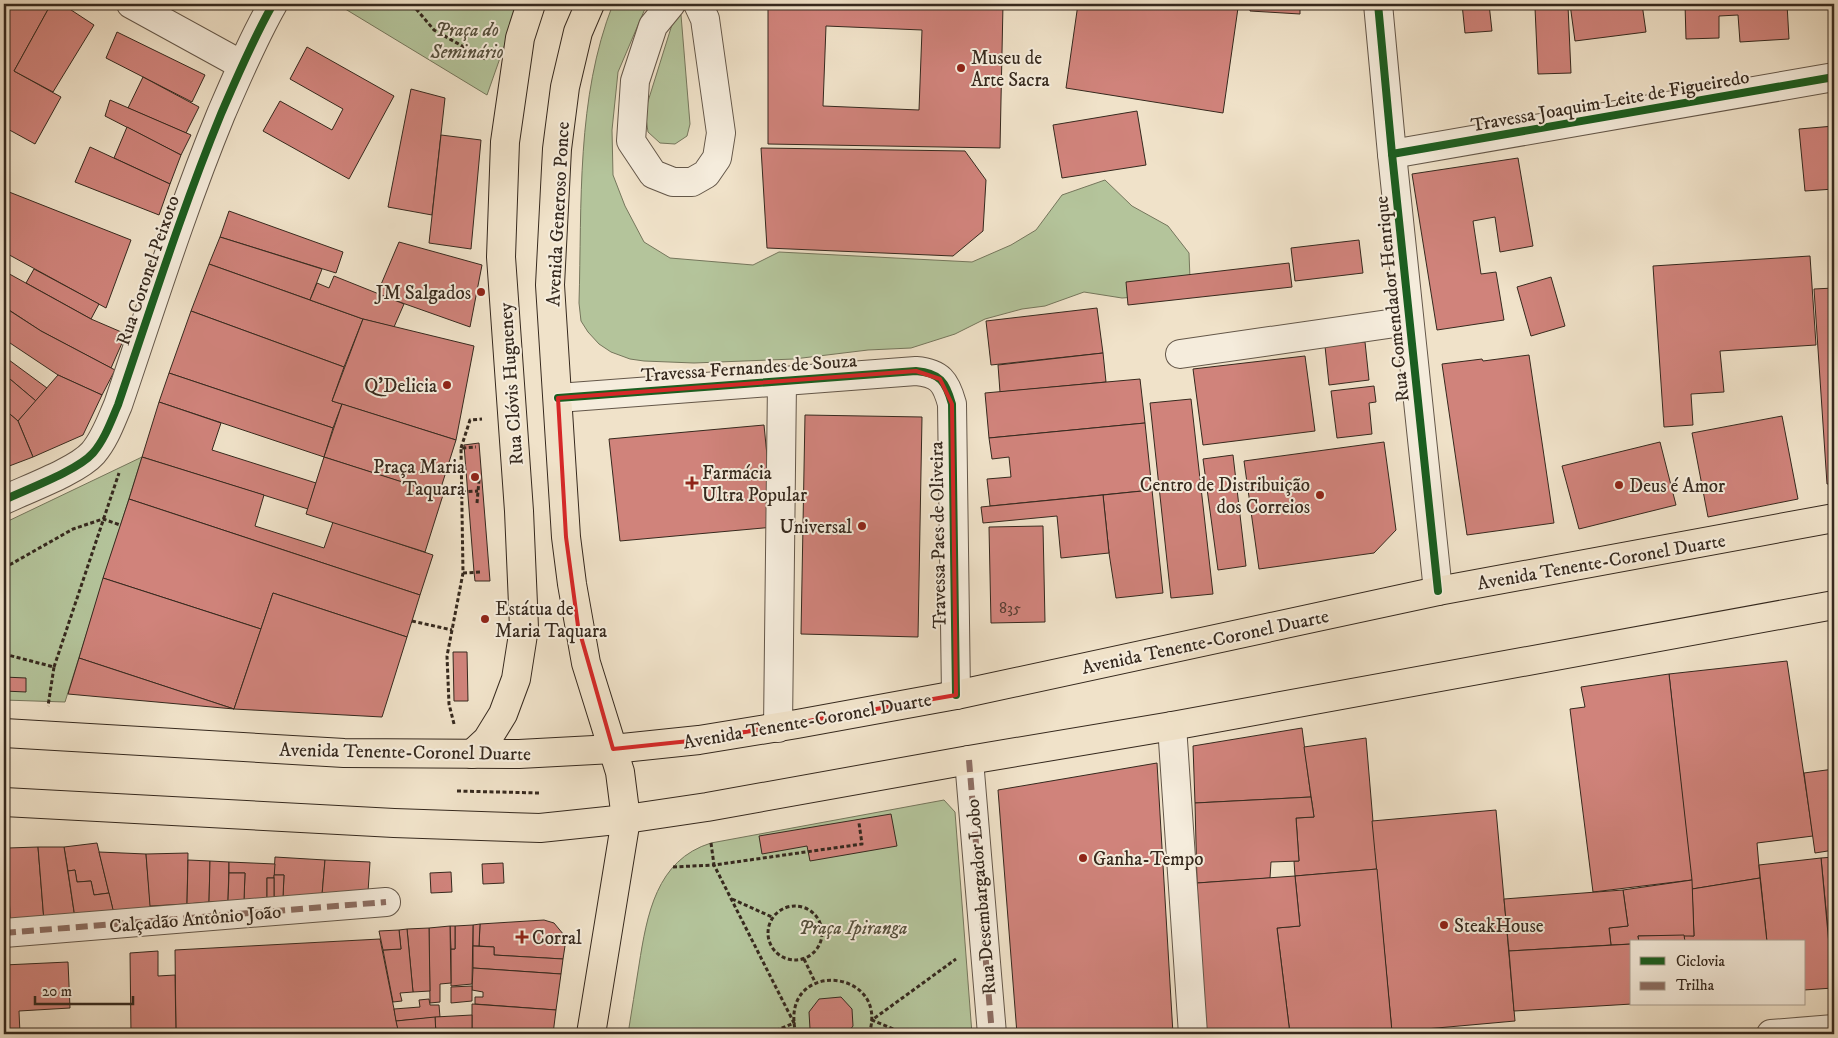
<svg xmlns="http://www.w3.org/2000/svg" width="1838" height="1038" viewBox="0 0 1838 1038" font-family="'IM FELL DW Pica',serif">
	<rect width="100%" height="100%" fill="#f0e2c9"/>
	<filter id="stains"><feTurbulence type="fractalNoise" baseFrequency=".004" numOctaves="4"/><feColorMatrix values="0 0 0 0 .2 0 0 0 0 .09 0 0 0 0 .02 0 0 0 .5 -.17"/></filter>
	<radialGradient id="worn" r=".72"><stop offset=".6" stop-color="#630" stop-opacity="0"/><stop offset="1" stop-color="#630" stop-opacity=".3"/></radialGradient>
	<g fill="#b4c49b" stroke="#75765c">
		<path d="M337 4H519L487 95Z"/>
		<path d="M613 4H647L618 72 612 130 613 175 625 206 644 242 670 258 753 265 779 252 972 262 1011 245 1036 230 1062 195 1105 180 1132 206 1168 226 1189 253 1190 279 1166 295 1122 298 1084 292 1045 306 1022 309 985 319 955 334 911 348 868 350 794 359 694 363 644 361 630 359 611 352 599 344 588 332 581 321 579 303C582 203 576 98 613 4Z"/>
		<path d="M675 15H681L690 124 687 136 675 144 660 143 648 132 645 111Z"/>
		<path d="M142 457 65 702 4 700V523Z"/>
		<path d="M944 800 955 812 972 1034H628C632 1011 635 988 639 965 647 915 656 860 711 843Z"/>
	</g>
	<g fill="#d0837b" stroke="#36291e" fill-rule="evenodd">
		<path d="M8 4H47L50 6 14 71 61 97 35 144 4 127V11Z"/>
		<path d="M51 4H62L94 25 53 92 14 71Z"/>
		<path d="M768 4H1003L1000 148 768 144ZM826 26 922 30 919 110 823 106Z"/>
		<path d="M1078 4H1212L1238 8 1223 113 1066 88Z"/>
		<path d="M1250 4H1300V14L1250 11Z"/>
		<path d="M1462 4H1489L1492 31 1465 33Z"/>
		<path d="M1570 4H1642L1646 32 1575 41Z"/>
		<path d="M1685 4H1787L1789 39 1740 42 1738 15 1719 16V38L1686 39Z"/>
		<path d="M1568 6 1571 73 1538 74 1535 8Z"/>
		<path d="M117 32 205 75 192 102 106 58Z"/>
		<path d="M307 47 394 96 349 179 263 131 280 101 332 130 343 109 290 79Z"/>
		<path d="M143 77 199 107 186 133 128 108Z"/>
		<path d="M411 89 445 98 432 215 388 207Z"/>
		<path d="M110 100 191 135 181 155 105 116Z"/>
		<path d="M1137 111 1146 165 1062 178 1053 125Z"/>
		<path d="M1834 126V189L1805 191 1799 129Z"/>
		<path d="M127 127 181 155 170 184 114 158Z"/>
		<path d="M441 135 481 140 471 249 429 243Z"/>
		<path d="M90 147 170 184 159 215 75 182Z"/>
		<path d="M761 148 965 151 986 180 983 231 953 256 767 248Z"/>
		<path d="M1518 158 1533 246 1500 252 1495 217 1473 221 1481 274 1496 272 1504 320 1437 330 1412 174Z"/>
		<path d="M4 190 131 240 106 308 4 252Z"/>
		<path d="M229 211 343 252 336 273 220 237Z"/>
		<path d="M220 237 322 269 310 300 209 264Z"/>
		<path d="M1359 240 1363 273 1295 281 1291 248Z"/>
		<path d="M399 242 482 265 470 327 377 294Z"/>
		<path d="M1810 256 1816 345 1720 351 1724 392 1691 394 1693 425 1664 427 1653 266Z"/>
		<path d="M1289 263 1292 287 1128 305 1126 282Z"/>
		<path d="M209 264 363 319 344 367 191 311Z"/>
		<path d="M34 269 99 304 91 319 26 283Z"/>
		<path d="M4 271 91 319 126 334 111 368 41 331 6 308 8 299 4 296Z"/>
		<path d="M334 276 404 304 394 327 363 319 310 300 317 283 329 288Z"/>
		<path d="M1551 277 1565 326 1531 336 1517 287Z"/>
		<path d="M1834 288V484H1827L1814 289Z"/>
		<path d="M4 307 41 331 115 370 102 395 58 375 4 339Z"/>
		<path d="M1097 308 1103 353 991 365 986 321Z"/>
		<path d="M191 311 344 367 332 401 342 404 333 428 169 373Z"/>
		<path d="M363 319 474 346 456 440 332 401Z"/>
		<path d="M1365 342 1369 380 1329 385 1325 346Z"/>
		<path d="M1103 353 1106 382 1000 392 998 365Z"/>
		<path d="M1529 355 1554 523 1467 535 1442 364 1482 359 1483 361Z"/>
		<path d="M1305 356 1315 431 1203 445 1193 369Z"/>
		<path d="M9 360 47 388 36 401 4 374V367Z"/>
		<path d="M169 373 333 428 324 457 159 402Z"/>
		<path d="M4 374 36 401 18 421 4 409Z"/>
		<path d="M58 375 102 395 83 435 33 457 18 421Z"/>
		<path d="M1140 379 1145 423 989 438 985 393Z"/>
		<path d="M1374 386 1376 402 1369 403 1372 434 1337 438 1331 391Z"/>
		<path d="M1191 399 1213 594 1171 598 1150 403Z"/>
		<path d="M159 402 221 423 212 450 316 483 308 509 142 457Z"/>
		<path d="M342 404 456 440 439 494 324 457Z"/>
		<path d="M4 409 18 421 33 457 4 468Z"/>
		<path d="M805 415 922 417 918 637 801 634Z"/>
		<path d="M1782 416 1798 499 1708 517 1692 433Z"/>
		<path d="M1145 423 1152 490 990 506 987 479 1011 477 1009 457 992 459 989 438Z"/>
		<path d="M764 425 774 527 620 541 609 439Z"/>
		<path d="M1384 442 1396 530 1374 553 1259 569 1244 461Z"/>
		<path d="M1660 442 1676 505 1579 529 1562 466Z"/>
		<path d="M479 443 490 581H475L474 572 464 445Z"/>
		<path d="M1233 455 1246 566 1218 570 1203 459Z"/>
		<path d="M142 457 264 495 255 526 324 548 333 522 433 555 420 595 129 499Z"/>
		<path d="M324 457 443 495 425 552 306 514Z"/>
		<path d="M1152 490 1163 593 1116 598 1109 553 1103 495Z"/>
		<path d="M1103 495 1109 553 1061 558 1057 516 983 523 981 507Z"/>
		<path d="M129 499 420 595 407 637 273 593 261 629 103 578Z"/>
		<path d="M1043 526 1045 622 991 623 989 527Z"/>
		<path d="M103 578 261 629 234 709 79 658Z"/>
		<path d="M273 593 407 637 382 717 234 709Z"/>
		<path d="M453 652H467L468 701H454Z"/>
		<path d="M79 658 234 709 68 694Z"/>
		<path d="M1787 661 1813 836 1757 843 1760 878 1692 889 1669 674Z"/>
		<path d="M1669 674 1692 880 1593 892 1570 709 1585 707 1581 687Z"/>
		<path d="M4 677 26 678V692L4 691Z"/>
		<path d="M1302 728 1311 797 1195 803 1193 746Z"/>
		<path d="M1366 738 1377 869 1295 876 1294 861H1299L1296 818 1314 817 1304 747Z"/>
		<path d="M1157 763 1173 1034H1017L998 790Z"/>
		<path d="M1834 769V850L1815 853 1804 773Z"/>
		<path d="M1311 797 1314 817 1296 818 1299 861 1271 862 1270 878 1197 883 1195 803Z"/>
		<path d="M1496 810 1515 1021 1392 1032 1372 821Z"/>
		<path d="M891 814 897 846 810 861 807 846 762 854 759 836Z"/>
		<path d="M97 843 109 893 94 895 91 881 77 882 75 870 68 871 64 847Z"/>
		<path d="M38 847 44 921 10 924 8 848Z"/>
		<path d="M38 847H64L75 918 44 921Z"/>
		<path d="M4 848H8L10 924 4 925Z"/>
		<path d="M99 852 146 854 151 912 114 914Z"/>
		<path d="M188 853 187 904 150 906 146 854Z"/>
		<path d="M275 857 325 860 322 895 283 897 284 875H274Z"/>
		<path d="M1834 857V939L1829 940 1821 858Z"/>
		<path d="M1821 858 1833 988 1804 990V942H1767L1759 865Z"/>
		<path d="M188 860 210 861 209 902 187 904Z"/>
		<path d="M325 860 370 862 368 892 322 895Z"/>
		<path d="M210 861 229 862 228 901 209 902Z"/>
		<path d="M229 862 275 864 274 878H267V898L244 900 245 873H229Z"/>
		<path d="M503 863 504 883 483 884 482 864Z"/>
		<path d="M1377 869 1392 1032 1368 1034H1290L1277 928 1300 926 1295 876Z"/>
		<path d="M75 870 77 882 91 881 94 895 109 893 114 914 75 918 68 871Z"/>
		<path d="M451 872 452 892 431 893 430 873Z"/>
		<path d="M229 873H245L244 900 228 901Z"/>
		<path d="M274 875H284L283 897 274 898Z"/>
		<path d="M1295 876 1300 926 1277 928 1290 1034H1205L1197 883Z"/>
		<rect x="267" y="878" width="7" height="20"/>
		<path d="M1760 878 1767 942H1685L1684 935 1694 936 1692 889Z"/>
		<path d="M1692 880 1694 936H1638L1639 942H1632V944L1611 945 1609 928 1628 926 1623 890Z"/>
		<path d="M1623 890 1628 926 1609 928 1611 945 1509 951 1504 899Z"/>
		<path d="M544 920 554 923 564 935 565 946 563 959 494 955V947L479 946 480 924Z"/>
		<path d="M480 924 479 946H473V925Z"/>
		<path d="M473 925 472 984 451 986V949H455V926Z"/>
		<path d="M450 926H455V949H451Z"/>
		<path d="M450 926 451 983 440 984V1002L430 1003 429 928Z"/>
		<path d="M429 928 430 991 413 992 407 929Z"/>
		<path d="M407 929 413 992 400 993 402 1001 393 1002 383 950 401 949 399 930Z"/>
		<path d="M399 930 401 949 383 950 379 931Z"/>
		<path d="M1684 935 1685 942H1639L1638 936Z"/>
		<path d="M380 939 399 1034H176L175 950Z"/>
		<path d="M1834 939V988H1833L1829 940Z"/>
		<path d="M1632 944V1004L1514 1011 1509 951Z"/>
		<path d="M473 946 494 947V955L563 959 561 974 473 968Z"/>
		<path d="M158 951V976L175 975 176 1034H131L130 953Z"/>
		<path d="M68 962 70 1008 19 1011 20 1034H4V965Z"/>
		<path d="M473 968 561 974 556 1010 475 1004V997H483V992L472 990Z"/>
		<path d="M472 986V1001L451 1003V987Z"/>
		<path d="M841 997 852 1009 853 1026 847 1034H816L810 1029 809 1012 819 999Z"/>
		<path d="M429 999 430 1005H439L440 1017 396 1021 394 1009 420 1007 419 1000Z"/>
		<path d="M472 1004 556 1010 553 1034H472Z"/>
		<path d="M472 1015V1034H436L435 1017Z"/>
		<path d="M435 1017 436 1034H399L396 1021Z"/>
	</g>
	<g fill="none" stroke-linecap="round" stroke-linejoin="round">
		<defs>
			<g id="minor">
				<path d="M131 4 242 65"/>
				<path d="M671 4 653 26 635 81 631 141 653 174 673 182H692L706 174 717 158 721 133 705 19 698 4"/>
				<path d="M1378 4 1392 154 1438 591"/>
				<path d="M1392 154 1834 77"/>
				<path d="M1180 354 1409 321"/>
				<path d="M558 398 916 371C940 373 946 382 952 404L956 695"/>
				<path d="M4 500C27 489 77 471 93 453 105 439 111 421 118 405 151 308 182 209 221 114 237 77 253 39 273 4"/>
				<path d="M1172 726 1193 1034"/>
				<path d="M778 728 782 381"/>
				<path d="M969 760 992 1034"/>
				<path d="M4 933 386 902"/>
				<path d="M1771 1034 1834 1029"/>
			</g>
			<g id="major">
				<path d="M590 4 578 32 565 87 557 149 550 285 566 537 572 584 586 663 620 772 626 819 591 1034"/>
				<path d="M4 733 344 753 519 754 613 749 699 740 797 724 956 695 1438 591 1834 518"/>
				<path d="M472 754 487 740 503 714 516 679 524 628 519 511 501 257 505 142 520 38 531 4"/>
				<path d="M4 802 394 823 540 828 626 819 707 807 969 760 1172 726 1834 605"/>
			</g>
		</defs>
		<use href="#minor" stroke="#645749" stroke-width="30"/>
		<use href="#major" stroke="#36291e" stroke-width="30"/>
		<g stroke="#36291e" stroke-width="3" stroke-dasharray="4 2.5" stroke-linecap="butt">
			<path d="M412 4 434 30 485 59"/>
			<path d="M461 448 470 420 482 419"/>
			<path d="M462 492 478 491"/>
			<path d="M477 503 479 480"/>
			<path d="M4 568 73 529 103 519 120 525"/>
			<path d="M463 573 481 572"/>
			<path d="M412 621 452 630"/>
			<path d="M4 654 54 667 48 706"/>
			<path d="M54 667 119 473"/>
			<path d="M454 724 449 704 447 656 463 573 461 448 476 447"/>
			<path d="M457 791 539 793"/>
			<path d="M711 843 714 865 862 844 859 823"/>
			<path d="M673 867 714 865 794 1023 768 1034"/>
			<path d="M732 899 772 917"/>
			<circle cx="795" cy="933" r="27"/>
			<path d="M804 959 815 982"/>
			<path d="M796 1034C777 958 891 967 869 1034"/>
			<path d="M905 1034 872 1020 956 959"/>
		</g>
		<use href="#minor" stroke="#f5ecdc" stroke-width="28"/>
		<use href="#major" stroke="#f0e2c9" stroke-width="28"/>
		<g stroke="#8d6e63" stroke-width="6" stroke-dasharray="12 6" stroke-linecap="butt">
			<path d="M969 760 992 1034"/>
			<path d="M4 933 386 902"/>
		</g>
		<defs>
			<g id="cycleway">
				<path d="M1378 4 1392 154 1438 591"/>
				<path d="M1392 154 1834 77"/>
				<path d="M558 398 916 371C940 373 946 382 952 404L956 695"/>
				<path d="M4 500C27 489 77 471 93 453 105 439 111 421 118 405 151 308 182 209 221 114 237 77 253 39 273 4"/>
			</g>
		</defs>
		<use href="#cycleway" stroke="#f5ecdc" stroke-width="11"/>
		<use href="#cycleway" stroke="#1b5e20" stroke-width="8"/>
	</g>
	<path fill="none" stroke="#d62828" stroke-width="4" stroke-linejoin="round" d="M916 371 940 379 952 404 956 695 699 740 613 749 578 626 566 537 558 398Z"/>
	<g fill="#8f2418" stroke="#f5ecdc" stroke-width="2">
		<circle cx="961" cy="68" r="5"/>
		<circle cx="481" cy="292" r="5"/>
		<circle cx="447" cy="385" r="5"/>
		<circle cx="475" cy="477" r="5"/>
		<path d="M689.5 475.5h5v5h5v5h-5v5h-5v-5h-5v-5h5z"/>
		<circle cx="1619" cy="485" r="5"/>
		<circle cx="1320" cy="495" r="5"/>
		<circle cx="862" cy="526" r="5"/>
		<circle cx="485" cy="619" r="5"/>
		<circle cx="1083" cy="858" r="5"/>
		<circle cx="1444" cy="925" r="5"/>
		<path d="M519.5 929.5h5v5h5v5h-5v5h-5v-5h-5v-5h5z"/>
	</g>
	<g text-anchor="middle" stroke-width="4" stroke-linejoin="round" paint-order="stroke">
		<g font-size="16" fill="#5c4035">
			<text x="1010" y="613">835</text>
		</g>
		<g font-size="19" font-style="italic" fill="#56503d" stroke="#f5ecdc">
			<text x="467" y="36">Praça do<tspan x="467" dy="22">Seminário</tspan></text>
			<text x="853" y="934">Praça Ipiranga</text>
		</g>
		<g font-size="19" fill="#36291e" stroke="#f5ecdc" text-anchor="start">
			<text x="971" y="64">Museu de<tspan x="971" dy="22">Arte Sacra</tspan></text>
			<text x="471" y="299" text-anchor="end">JM Salgados</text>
			<text x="437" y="392" text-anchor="end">Q'Delicia</text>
			<text x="465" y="473" text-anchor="end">Praça Maria<tspan x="465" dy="22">Taquara</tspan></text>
			<text x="702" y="479">Farmácia<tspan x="702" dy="22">Ultra Popular</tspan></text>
			<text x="1310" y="491" text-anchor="end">Centro de Distribuição<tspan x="1310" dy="22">dos Correios</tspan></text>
			<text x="1629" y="492">Deus é Amor</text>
			<text x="852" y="533" text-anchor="end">Universal</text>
			<text x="495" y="615">Estátua de<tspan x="495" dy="22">Maria Taquara</tspan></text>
			<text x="1093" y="865">Ganha-Tempo</text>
			<text x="1454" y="932">SteakHouse</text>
			<text x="532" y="944">Corral</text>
		</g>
		<g font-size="19" fill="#36291e" stroke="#f5ecdc">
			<text transform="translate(1610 100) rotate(-10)" y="7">Travessa Joaquim Leite de Figueiredo</text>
			<text transform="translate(557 214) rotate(-87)" y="7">Avenida Generoso Ponce</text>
			<text transform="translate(147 270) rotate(-71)" y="7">Rua Coronel Peixoto</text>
			<text transform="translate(1391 299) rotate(-96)" y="7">Rua Comendador Henrique</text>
			<text transform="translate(749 367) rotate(-4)" y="7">Travessa Fernandes de Souza</text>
			<text transform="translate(510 384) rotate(-94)" y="7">Rua Clóvis Hugueney</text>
			<text transform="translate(937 535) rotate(-91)" y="7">Travessa Paes de Oliveira</text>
			<text transform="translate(1601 561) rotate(-10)" y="7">Avenida Tenente-Coronel Duarte</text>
			<text transform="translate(1205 641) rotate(-12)" y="7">Avenida Tenente-Coronel Duarte</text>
			<text transform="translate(807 720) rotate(-10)" y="7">Avenida Tenente-Coronel Duarte</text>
			<text transform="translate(405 751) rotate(1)" y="7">Avenida Tenente-Coronel Duarte</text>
			<text transform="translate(980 897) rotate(-95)" y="7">Rua Desembargador Lobo</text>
			<text transform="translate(195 918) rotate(-5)" y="7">Calçadão Antônio João</text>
		</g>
	</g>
	<rect width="1838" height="1038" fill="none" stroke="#f0e2c9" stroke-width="20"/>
	<rect x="5" y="5" width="1828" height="1028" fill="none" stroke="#36291e" stroke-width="2.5"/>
	<rect x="10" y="10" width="1818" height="1018" fill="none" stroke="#36291e"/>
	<rect x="1630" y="940" width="175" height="65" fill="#f5ecdc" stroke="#a99e90"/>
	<rect x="1640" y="957" width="25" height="8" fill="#1b5e20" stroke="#a99e90"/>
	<text x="1676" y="966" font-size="15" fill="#36291e">Ciclovia</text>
	<rect x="1640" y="982" width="25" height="8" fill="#8d6e63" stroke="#a99e90"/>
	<text x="1676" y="990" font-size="15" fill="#36291e">Trilha</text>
	<path d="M35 996v8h98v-8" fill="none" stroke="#36291e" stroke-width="2.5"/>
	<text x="42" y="996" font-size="15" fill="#36291e" stroke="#f5ecdc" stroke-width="4" paint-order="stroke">20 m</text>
	<rect width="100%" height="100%" filter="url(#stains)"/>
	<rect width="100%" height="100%" fill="url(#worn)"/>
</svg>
